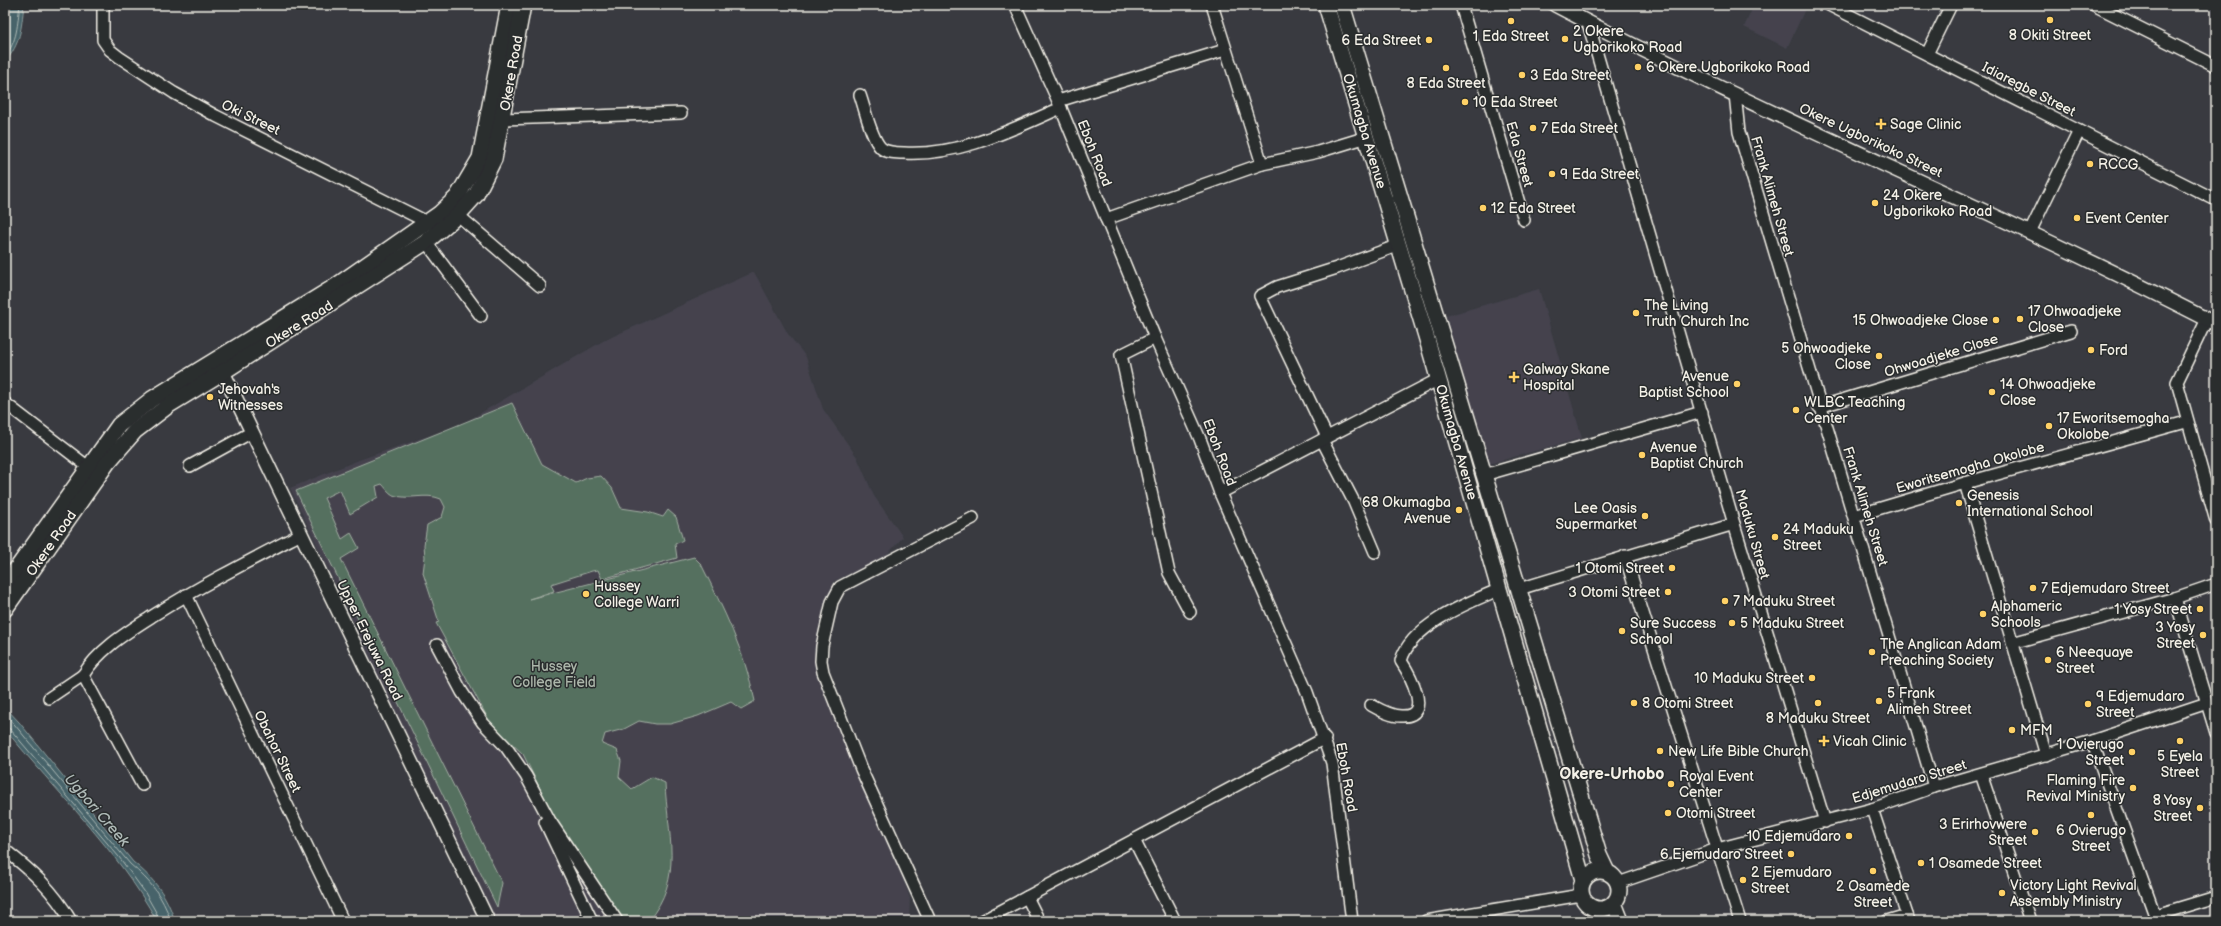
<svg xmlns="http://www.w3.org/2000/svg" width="2221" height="926" viewBox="0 0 2221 926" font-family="'Balsamiq Sans',sans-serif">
	<rect width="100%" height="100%" fill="#393a40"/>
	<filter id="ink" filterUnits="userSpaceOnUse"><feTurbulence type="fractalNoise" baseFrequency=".025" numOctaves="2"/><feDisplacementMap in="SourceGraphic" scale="8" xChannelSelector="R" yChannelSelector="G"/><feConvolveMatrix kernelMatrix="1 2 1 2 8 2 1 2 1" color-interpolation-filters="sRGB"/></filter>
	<g filter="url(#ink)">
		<g fill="#44434d">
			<path d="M1754 5H1807L1787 48 1744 27Z"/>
			<path d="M754 272 788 334 806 357 823 409 857 457 874 496 903 537 883 559 834 581 820 648 910 898 909 921H495L290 488 359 460 462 424 603 341Z"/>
			<path d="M1539 289 1582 438 1489 464 1446 316Z"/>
		</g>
		<path fill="#546f5f" stroke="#a4b0a4" d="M512 403 542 464 576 483 587 478 601 476 612 488 621 508 648 512 663 517 668 510 676 517 683 540 675 544 677 558 602 579 598 570 592 571 551 584 554 591 529 599 694 557 701 564C724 610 744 650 755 701L741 709 731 702 698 716 670 724H655L639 721 624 729 605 734 602 744 617 750 621 761 619 777 632 789 652 777 665 783C667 834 685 877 648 921H619L556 821 523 754 491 724 436 623 439 622 423 573 425 557 424 545 427 525 442 517 445 507 441 499C425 492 409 501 393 495 389 493 385 487 382 484L376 486 378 497 350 514 340 490 324 498 342 539 351 533 359 548 341 559 502 883 497 907 296 491Z"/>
		<g fill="#46646a" stroke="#8c9c9c">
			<path d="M7 5H24C21 29 21 43 5 62 5 42 8 24 7 5Z"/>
			<path d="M5 707 19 722 133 862C155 880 166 894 175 921H157C118 850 56 792 5 729Z"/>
		</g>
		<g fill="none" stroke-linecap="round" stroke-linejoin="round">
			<g stroke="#aeb9b6" stroke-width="1">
				<path d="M5 56C18 41 17 24 20 5"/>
				<path d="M5 713 130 864C151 882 162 895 171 921"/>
				<path d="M5 727 10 729 119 857 144 891 161 921"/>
			</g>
			<defs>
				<g id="minor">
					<path d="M103 5V40L110 50 119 57 174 93 216 116 427 222"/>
					<path d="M1015 5 1058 101 1155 338 1200 439 1220 493 1307 692 1332 763 1352 921"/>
					<path d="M1212 5 1262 164"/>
					<path d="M1461 5 1524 220"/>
					<path d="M1829 5 2216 200"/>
					<path d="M2094 5 2216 66"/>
					<path d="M1573 14 1578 5"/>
					<path d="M1588 23 1734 524 1825 822"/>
					<path d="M1927 54 1951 5"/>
					<path d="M1735 94 1739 132 1934 787"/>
					<path d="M860 95C865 109 871 138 881 148 887 153 897 153 904 153 961 156 1010 130 1061 108"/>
					<path d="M1058 101 1225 50"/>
					<path d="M503 119 681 113"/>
					<path d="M458 215 540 286"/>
					<path d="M1106 219 1262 164 1318 152 1367 137"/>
					<path d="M2030 232 2079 131"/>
					<path d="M426 242 481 316"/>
					<path d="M2207 319 2177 382 2216 521"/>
					<path d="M1155 338 1121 355 1169 573 1190 612"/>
					<path d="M5 403 87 466"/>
					<path d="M1819 407 2071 331"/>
					<path d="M1327 437 1260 296 1277 287 1337 268 1399 245"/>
					<path d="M1322 440 1354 502 1375 552"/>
					<path d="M190 466 252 432"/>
					<path d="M1484 475 1702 412"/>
					<path d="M1965 483 2046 755"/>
					<path d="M1220 493 1439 379"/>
					<path d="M1854 516 1965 483 2186 422"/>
					<path d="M1625 556 1740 921"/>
					<path d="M1519 589 1734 524"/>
					<path d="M186 595 343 921"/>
					<path d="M2175 598 2216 733"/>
					<path d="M2012 643 2175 598 2216 584"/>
					<path d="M437 645 462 692 483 723 506 747 526 776 550 821 617 921"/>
					<path d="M49 698 83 675"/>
					<path d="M1371 705C1380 710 1392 717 1403 716 1433 716 1409 673 1401 661 1410 626 1467 603 1498 590"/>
					<path d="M2092 741 2157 921"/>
					<path d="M1981 774 2030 921"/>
					<path d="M142 785 83 675C100 648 128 632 154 615 202 585 251 560 301 534"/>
					<path d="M1872 809 1909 921"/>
					<path d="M545 822 592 921"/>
					<path d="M1134 840 1175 921"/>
					<path d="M5 850C33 872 53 890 71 921"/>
					<path d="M1618 883 1717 849 1872 809 1934 787 2092 741 2207 703"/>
					<path d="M1027 897 1039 921"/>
					<path d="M2156 915 2216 897"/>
					<path d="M930 921 861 769 823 672 821 661 822 646 832 602 840 587 973 518"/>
					<path d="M982 921 1325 738"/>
					<path d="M1426 921 1581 895"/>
					<path d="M1887 921 1907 915"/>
				</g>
				<g id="tertiary">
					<path d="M1555 5C1772 119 1999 212 2216 324"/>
					<path d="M223 372 488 921"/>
				</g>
				<g id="secondary">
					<path d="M1326 5 1426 336 1583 880"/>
					<path d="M1342 5 1599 855 1607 872"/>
					<path d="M5 585 119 425 152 399 336 286 439 214 457 197 480 158 509 5"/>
					<path d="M5 609 108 462 135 431 169 405 223 372 426 242 458 215 476 195 494 159 523 5"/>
					<circle cx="1600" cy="890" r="19"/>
					<path d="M1614 903 1621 921"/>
				</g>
			</defs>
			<use href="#minor" stroke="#f4f1e8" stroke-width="14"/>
			<use href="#tertiary" stroke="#f4f1e8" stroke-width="16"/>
			<use href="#secondary" stroke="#f4f1e8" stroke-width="18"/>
			<use href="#minor" stroke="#2a2d2e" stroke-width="11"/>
			<use href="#tertiary" stroke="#2a2d2e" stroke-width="13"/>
			<use href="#secondary" stroke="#2a2d2e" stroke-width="15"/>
		</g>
	</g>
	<g fill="#ffd166" stroke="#2a2d2e" stroke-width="1.5">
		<circle cx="2050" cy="20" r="4"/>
		<circle cx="1511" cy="21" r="4"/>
		<circle cx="1565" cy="39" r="4"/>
		<circle cx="1429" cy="40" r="4"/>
		<circle cx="1638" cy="67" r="4"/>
		<circle cx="1446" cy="68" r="4"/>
		<circle cx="1522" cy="75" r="4"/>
		<circle cx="1465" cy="102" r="4"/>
		<path d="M1879 118h4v4h4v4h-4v4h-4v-4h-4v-4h4z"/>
		<circle cx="1533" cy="128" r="4"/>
		<circle cx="2090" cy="164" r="4"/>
		<circle cx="1552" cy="174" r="4"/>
		<circle cx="1875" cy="203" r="4"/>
		<circle cx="1483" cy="208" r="4"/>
		<circle cx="2077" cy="218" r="4"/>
		<circle cx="1636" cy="313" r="4"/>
		<circle cx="2020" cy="319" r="4"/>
		<circle cx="1996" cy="320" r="4"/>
		<circle cx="2091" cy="350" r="4"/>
		<circle cx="1879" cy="356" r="4"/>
		<path d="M1512 371h4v4h4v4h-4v4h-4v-4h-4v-4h4z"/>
		<circle cx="1737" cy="384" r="4"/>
		<circle cx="1992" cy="392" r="4"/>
		<circle cx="210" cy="397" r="4"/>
		<circle cx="1796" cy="410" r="4"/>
		<circle cx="2049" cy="426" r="4"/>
		<circle cx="1642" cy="455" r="4"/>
		<circle cx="1959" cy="503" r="4"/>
		<circle cx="1459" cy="510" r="4"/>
		<circle cx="1645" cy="516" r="4"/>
		<circle cx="1775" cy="537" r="4"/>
		<circle cx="1672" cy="568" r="4"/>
		<circle cx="2033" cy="588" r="4"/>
		<circle cx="1668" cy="592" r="4"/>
		<circle cx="586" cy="594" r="4"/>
		<circle cx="1725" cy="601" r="4"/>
		<circle cx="2200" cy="609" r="4"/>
		<circle cx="1983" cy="614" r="4"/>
		<circle cx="1732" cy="623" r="4"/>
		<circle cx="1622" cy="631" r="4"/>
		<circle cx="2203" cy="635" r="4"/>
		<circle cx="1872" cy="652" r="4"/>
		<circle cx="2048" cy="660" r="4"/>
		<circle cx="1812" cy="678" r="4"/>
		<circle cx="1879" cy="701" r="4"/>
		<circle cx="1634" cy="703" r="4"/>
		<circle cx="1818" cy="703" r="4"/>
		<circle cx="2088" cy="704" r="4"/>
		<circle cx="2012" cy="730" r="4"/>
		<path d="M1822 735h4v4h4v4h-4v4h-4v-4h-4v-4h4z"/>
		<circle cx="2180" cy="741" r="4"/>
		<circle cx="1660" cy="751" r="4"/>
		<circle cx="2132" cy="752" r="4"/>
		<circle cx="1671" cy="784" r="4"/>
		<circle cx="2133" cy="788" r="4"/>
		<circle cx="2200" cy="808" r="4"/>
		<circle cx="1668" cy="813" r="4"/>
		<circle cx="2091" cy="815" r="4"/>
		<circle cx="2035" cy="832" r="4"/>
		<circle cx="1849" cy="836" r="4"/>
		<circle cx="1791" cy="854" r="4"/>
		<circle cx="1921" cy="863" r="4"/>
		<circle cx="1873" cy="871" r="4"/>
		<circle cx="1743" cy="880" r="4"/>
		<circle cx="2002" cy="893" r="4"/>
	</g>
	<g text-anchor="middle" stroke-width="3" stroke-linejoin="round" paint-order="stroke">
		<g font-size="14" fill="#f4f1e8" stroke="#2a2d2e" text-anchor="start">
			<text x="1573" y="36">2 Okere<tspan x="1573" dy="16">Ugborikoko Road</tspan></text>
			<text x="2050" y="40" text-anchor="middle">8 Okiti Street</text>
			<text x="1511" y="41" text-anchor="middle">1 Eda Street</text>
			<text x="1421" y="45" text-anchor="end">6 Eda Street</text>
			<text x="1646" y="72">6 Okere Ugborikoko Road</text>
			<text x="1530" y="80">3 Eda Street</text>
			<text x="1446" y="88" text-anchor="middle">8 Eda Street</text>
			<text x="1473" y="107">10 Eda Street</text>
			<text x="1890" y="129">Sage Clinic</text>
			<text x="1541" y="133">7 Eda Street</text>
			<text x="2098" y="169">RCCG</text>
			<text x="1560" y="179">9 Eda Street</text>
			<text x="1883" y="200">24 Okere<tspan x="1883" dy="16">Ugborikoko Road</tspan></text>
			<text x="1491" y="213">12 Eda Street</text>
			<text x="2085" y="223">Event Center</text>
			<text x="1644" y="310">The Living<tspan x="1644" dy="16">Truth Church Inc</tspan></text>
			<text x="2028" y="316">17 Ohwoadjeke<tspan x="2028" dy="16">Close</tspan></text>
			<text x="1988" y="325" text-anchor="end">15 Ohwoadjeke Close</text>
			<text x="1871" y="353" text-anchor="end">5 Ohwoadjeke<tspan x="1871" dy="16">Close</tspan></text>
			<text x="2099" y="355">Ford</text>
			<text x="1523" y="374">Galway Skane<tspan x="1523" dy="16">Hospital</tspan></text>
			<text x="1729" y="381" text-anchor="end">Avenue<tspan x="1729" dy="16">Baptist School</tspan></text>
			<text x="2000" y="389">14 Ohwoadjeke<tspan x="2000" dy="16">Close</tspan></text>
			<text x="218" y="394">Jehovah's<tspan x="218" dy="16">Witnesses</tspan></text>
			<text x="1804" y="407">WLBC Teaching<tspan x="1804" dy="16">Center</tspan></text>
			<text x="2057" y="423">17 Eworitsemogha<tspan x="2057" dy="16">Okolobe</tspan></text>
			<text x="1650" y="452">Avenue<tspan x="1650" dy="16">Baptist Church</tspan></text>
			<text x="1967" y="500">Genesis<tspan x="1967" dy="16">International School</tspan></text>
			<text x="1451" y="507" text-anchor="end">68 Okumagba<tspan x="1451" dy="16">Avenue</tspan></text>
			<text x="1637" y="513" text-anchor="end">Lee Oasis<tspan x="1637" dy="16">Supermarket</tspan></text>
			<text x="1783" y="534">24 Maduku<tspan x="1783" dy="16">Street</tspan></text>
			<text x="1664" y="573" text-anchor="end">1 Otomi Street</text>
			<text x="594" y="591">Hussey<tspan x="594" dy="16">College Warri</tspan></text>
			<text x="2041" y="593">7 Edjemudaro Street</text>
			<text x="1660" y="597" text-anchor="end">3 Otomi Street</text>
			<text x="1733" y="606">7 Maduku Street</text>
			<text x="1991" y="611">Alphameric<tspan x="1991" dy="16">Schools</tspan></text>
			<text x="2192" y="614" text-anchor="end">1 Yosy Street</text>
			<text x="1630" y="628">Sure Success<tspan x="1630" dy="16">School</tspan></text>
			<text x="1740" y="628">5 Maduku Street</text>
			<text x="2195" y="632" text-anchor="end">3 Yosy<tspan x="2195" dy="16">Street</tspan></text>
			<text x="1880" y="649">The Anglican Adam<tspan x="1880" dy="16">Preaching Society</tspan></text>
			<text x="2056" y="657">6 Neequaye<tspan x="2056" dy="16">Street</tspan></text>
			<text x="1804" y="683" text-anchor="end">10 Maduku Street</text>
			<text x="1887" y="698">5 Frank<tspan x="1887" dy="16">Alimeh Street</tspan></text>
			<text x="2096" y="701">9 Edjemudaro<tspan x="2096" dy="16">Street</tspan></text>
			<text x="1642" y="708">8 Otomi Street</text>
			<text x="1818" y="723" text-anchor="middle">8 Maduku Street</text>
			<text x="2020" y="735">MFM</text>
			<text x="1833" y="746">Vicah Clinic</text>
			<text x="2124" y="749" text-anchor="end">1 Ovierugo<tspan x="2124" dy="16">Street</tspan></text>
			<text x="1668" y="756">New Life Bible Church</text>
			<text x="2180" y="761" text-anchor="middle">5 Eyela<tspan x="2180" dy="16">Street</tspan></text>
			<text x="1679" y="781">Royal Event<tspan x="1679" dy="16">Center</tspan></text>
			<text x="2125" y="785" text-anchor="end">Flaming Fire<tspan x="2125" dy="16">Revival Ministry</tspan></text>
			<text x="2192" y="805" text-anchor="end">8 Yosy<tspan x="2192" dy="16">Street</tspan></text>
			<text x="1676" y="818">Otomi Street</text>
			<text x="2027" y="829" text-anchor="end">3 Erirhovwere<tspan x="2027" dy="16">Street</tspan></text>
			<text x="2091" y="835" text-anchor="middle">6 Ovierugo<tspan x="2091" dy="16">Street</tspan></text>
			<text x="1841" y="841" text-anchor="end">10 Edjemudaro</text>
			<text x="1783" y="859" text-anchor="end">6 Ejemudaro Street</text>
			<text x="1929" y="868">1 Osamede Street</text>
			<text x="1751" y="877">2 Ejemudaro<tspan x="1751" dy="16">Street</tspan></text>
			<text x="2010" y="890">Victory Light Revival<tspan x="2010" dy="16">Assembly Ministry</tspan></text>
			<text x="1873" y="891" text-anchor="middle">2 Osamede<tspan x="1873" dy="16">Street</tspan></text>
		</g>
		<g font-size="14" fill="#f4f1e8" stroke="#2a2d2e">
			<text transform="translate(511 73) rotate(-80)" y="5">Okere Road</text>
			<text transform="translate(2029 89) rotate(27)" y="5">Idiaregbe Street</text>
			<text transform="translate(251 117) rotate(26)" y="5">Oki Street</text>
			<text transform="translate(1365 131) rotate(73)" y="5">Okumagba Avenue</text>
			<text transform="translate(1871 140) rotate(25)" y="5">Okere Ugborikoko Street</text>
			<text transform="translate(1095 153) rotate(68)" y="5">Eboh Road</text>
			<text transform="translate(1520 154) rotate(74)" y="5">Eda Street</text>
			<text transform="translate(1773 196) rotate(74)" y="5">Frank Alimeh Street</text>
			<text transform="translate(299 324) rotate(-32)" y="5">Okere Road</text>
			<text transform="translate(1941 355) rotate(-17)" y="5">Ohwoadjeke Close</text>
			<text transform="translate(1457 442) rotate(74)" y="5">Okumagba Avenue</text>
			<text transform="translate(1220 452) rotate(69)" y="5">Eboh Road</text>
			<text transform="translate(1970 467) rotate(-16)" y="5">Eworitsemogha Okolobe</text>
			<text transform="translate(1866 506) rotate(73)" y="5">Frank Alimeh Street</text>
			<text transform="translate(1753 534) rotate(74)" y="5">Maduku Street</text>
			<text transform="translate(51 543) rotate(-55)" y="5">Okere Road</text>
			<text transform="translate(370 640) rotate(64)" y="5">Upper Erejuwa Road</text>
			<text transform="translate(278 751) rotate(64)" y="5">Obahor Street</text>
			<text transform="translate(1347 777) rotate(80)" y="5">Eboh Road</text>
			<text transform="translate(1909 781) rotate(-17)" y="5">Edjemudaro Street</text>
		</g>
		<g font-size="14" fill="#acb6aa" stroke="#2a2d2e">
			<text x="554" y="671">Hussey<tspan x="554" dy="16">College Field</tspan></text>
		</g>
		<g font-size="15" font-style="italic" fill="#aeb9b6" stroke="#2a2d2e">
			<text transform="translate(97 810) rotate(49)" y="5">Ugbori Creek</text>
		</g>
		<g font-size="16" font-weight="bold" fill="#f4f1e8" stroke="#2a2d2e">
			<text x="1612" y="779">Okere-Urhobo</text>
		</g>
	</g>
	<rect width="2221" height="926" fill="none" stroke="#2a2d2e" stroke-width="20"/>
	<rect x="10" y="10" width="2201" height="906" fill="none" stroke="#f4f1e8" stroke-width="1.5" filter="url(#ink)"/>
</svg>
